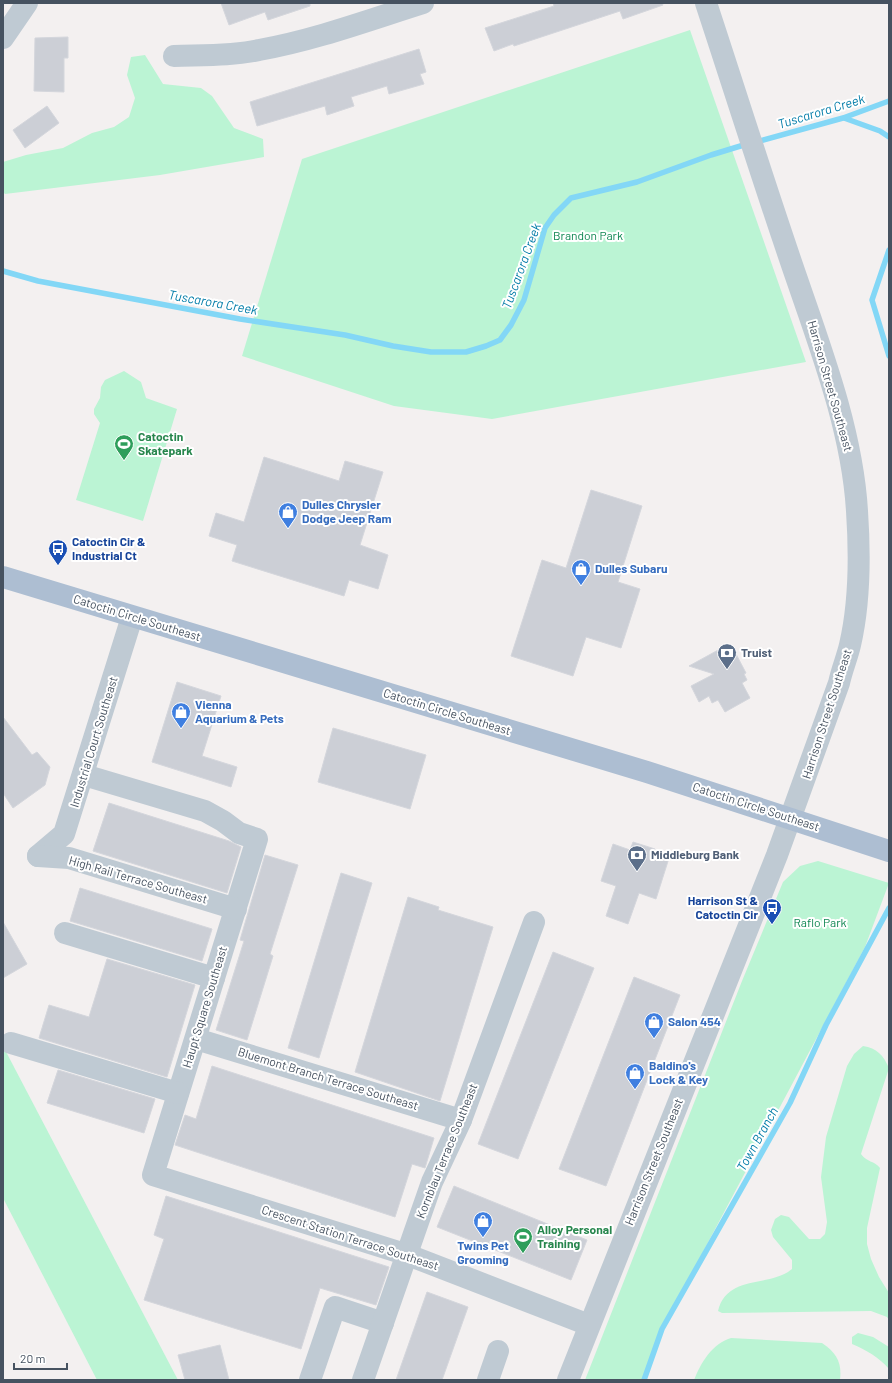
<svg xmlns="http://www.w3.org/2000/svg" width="892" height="1383" viewBox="0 0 892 1383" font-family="Barlow,sans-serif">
	<rect width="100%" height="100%" fill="#f3f0f0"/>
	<g fill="#bbf4d4">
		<path d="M690 30 806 362 492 419 394 406 242 356 302 159Z"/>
		<path d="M145 55 163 84 201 88 212 96 234 128 263 139 264 157 160 175 5 194 3 192V162L26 155 63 148 92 133 114 127 129 117 135 98 127 75 131 57Z"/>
		<path d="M124 371 141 382 146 398 177 409 143 521 76 500 100 423 94 414V409L100 398 101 387 105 380Z"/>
		<path d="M818 861 889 883 865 947 662 1329 644 1380H585L742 981 783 882 800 866Z"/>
		<path d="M3 1046 178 1380H97L3 1198Z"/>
		<path d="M863 1046C877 1048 883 1055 889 1068L861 1154C866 1162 875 1161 880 1168L867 1228V1244L871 1259 879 1277 889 1293V1320L887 1317 871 1311 722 1313 718 1311C727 1274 769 1288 792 1269V1260L773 1237 771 1230 775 1219 781 1215 789 1217 809 1239H820L825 1234 827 1222 821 1177 826 1137 847 1066 854 1054Z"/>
		<path d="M858 1333 873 1337 889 1347V1369C879 1357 866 1350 852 1344V1337Z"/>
		<path d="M731 1338 822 1343C837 1353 842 1363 840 1380H694C701 1362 712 1344 731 1338Z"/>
	</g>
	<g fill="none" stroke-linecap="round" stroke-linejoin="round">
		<g stroke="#83d7f6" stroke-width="5.5">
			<path d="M844 118 880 131 889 137"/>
			<path d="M756 142 843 118 889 101"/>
			<path d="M889 250 872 300 889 356"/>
			<path d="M3 271 38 281 240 319 345 335 393 346 431 352H466L486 346 500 340 511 325 524 300 545 228 554 215 571 198 637 182 711 155 747 144"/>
			<path d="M644 1380 662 1329 790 1103 826 1025 889 908"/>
		</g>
	</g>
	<g fill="#cccfd6" stroke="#d4d6dc">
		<path d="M221 3H310V6L268 20 265 12 229 25Z"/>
		<path d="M553 3H662L663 5 623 19 620 11 514 46 513 44 494 51 485 28 554 6Z"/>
		<path d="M68 37V58H64V92L34 91 35 38Z"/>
		<path d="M419 49 426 72 420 74 424 84 389 94 387 86 351 97 354 106 327 115 325 106 257 126 250 102Z"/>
		<path d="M47 106 59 123 25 148 13 130Z"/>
		<path d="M264 457 339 481 345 461 383 472 360 545 388 555 378 589 349 580 344 596 232 561 237 545 209 536 216 513 244 522Z"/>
		<path d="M591 490 642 506 618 582 640 589 621 648 586 637 573 676 511 656 542 560 566 568Z"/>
		<path d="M720 649 736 654 746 673 744 674 747 680 742 683 750 698 725 712 718 700 712 703 709 696 699 702 691 686 714 674 689 666Z"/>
		<path d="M177 682 221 696 202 756 237 767 231 787 152 762Z"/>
		<path d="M3 717 32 755 37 752 50 767 45 785 13 808 3 793Z"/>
		<path d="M333 728 426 755 410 809 318 782Z"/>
		<path d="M109 803 229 841 241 847 227 893 93 851Z"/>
		<path d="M633 842 655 849 653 853 669 858 656 899 639 893 628 924 606 916 616 886 601 881 613 844 630 850Z"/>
		<path d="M265 855 298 865 270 954 273 956 247 1040 216 1030 244 941 240 940Z"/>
		<path d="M341 873 372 883 319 1058 288 1048Z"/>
		<path d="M80 888 212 929 202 961 70 921Z"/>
		<path d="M408 897 439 907 438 910 493 927 440 1101 355 1072Z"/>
		<path d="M3 922 27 964 3 978Z"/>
		<path d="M553 952 594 968 518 1159 478 1144Z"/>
		<path d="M107 959 195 985 167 1077 39 1038 49 1005 89 1017Z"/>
		<path d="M634 977 680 995 606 1186 559 1169Z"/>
		<path d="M212 1066 434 1138 425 1168 412 1164 395 1217 175 1145 185 1115 196 1119Z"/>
		<path d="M58 1070 155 1099 144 1133 47 1103Z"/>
		<path d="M454 1186 587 1240 571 1280 437 1227Z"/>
		<path d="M166 1196 389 1267 376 1305 320 1288 301 1349 144 1300 164 1239 154 1235Z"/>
		<path d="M427 1292 468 1307 442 1380H396Z"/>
		<path d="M220 1345 229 1380H185L178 1355Z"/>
	</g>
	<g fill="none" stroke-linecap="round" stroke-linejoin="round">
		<g stroke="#bfcad3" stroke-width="22">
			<path d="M3 38 27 3"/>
			<path d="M174 56C202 55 232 56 259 50 315 40 369 20 423 3"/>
			<path d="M84 775 205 811 223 821 239 833 257 839 153 1175 408 1255 589 1325"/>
			<path d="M38 856 64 834 132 617"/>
			<path d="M38 856 69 858 236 909"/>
			<path d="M65 933 214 978"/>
			<path d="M196 1039 461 1120"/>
			<path d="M11 1043 178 1093"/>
			<path d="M310 1380 335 1307 383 1323"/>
			<path d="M363 1380 432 1182 461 1120 534 922"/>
			<path d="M488 1380 498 1351"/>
			<path d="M568 1380 777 855 839 683C842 669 847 658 850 645 860 602 860 555 857 511 852 426 817 339 790 259 761 174 734 88 706 3"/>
		</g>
		<path stroke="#adbed2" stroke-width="22" d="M3 577 647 772 889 851"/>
	</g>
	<defs>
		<symbol id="stadium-pin" viewBox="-11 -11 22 30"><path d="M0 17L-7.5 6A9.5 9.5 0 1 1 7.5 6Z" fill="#2e9e5b" stroke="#fff"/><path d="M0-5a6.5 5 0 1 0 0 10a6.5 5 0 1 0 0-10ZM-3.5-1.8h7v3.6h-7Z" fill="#fff"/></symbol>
		<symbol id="shop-pin" viewBox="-11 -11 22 30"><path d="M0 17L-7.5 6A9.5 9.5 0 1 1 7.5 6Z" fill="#3f7fe0" stroke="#fff"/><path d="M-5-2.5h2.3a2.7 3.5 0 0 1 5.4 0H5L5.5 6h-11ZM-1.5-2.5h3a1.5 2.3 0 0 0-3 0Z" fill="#fff"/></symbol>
		<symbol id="bus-pin" viewBox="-11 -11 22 30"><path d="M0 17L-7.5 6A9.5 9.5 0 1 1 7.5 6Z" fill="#1a4fb4" stroke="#fff"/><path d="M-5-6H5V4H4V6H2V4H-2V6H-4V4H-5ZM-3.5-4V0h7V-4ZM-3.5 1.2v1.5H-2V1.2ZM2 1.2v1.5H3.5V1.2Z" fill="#fff"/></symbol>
		<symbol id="bank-pin" viewBox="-11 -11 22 30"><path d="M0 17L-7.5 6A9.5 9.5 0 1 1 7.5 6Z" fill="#5c6f8a" stroke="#fff"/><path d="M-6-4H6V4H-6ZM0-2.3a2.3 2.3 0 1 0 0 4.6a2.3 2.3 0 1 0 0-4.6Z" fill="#fff"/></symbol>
	</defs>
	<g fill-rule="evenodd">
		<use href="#stadium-pin" x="113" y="433" width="22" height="30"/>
		<use href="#shop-pin" x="277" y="501" width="22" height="30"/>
		<use href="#bus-pin" x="47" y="538" width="22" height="30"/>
		<use href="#shop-pin" x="570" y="558" width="22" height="30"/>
		<use href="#bank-pin" x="716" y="642" width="22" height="30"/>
		<use href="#shop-pin" x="170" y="701" width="22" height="30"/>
		<use href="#bank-pin" x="626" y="844" width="22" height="30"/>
		<use href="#bus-pin" x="761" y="897" width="22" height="30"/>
		<use href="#shop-pin" x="643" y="1011" width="22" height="30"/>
		<use href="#shop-pin" x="624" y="1062" width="22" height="30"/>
		<use href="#shop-pin" x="472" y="1210" width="22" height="30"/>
		<use href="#stadium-pin" x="512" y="1226" width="22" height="30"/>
	</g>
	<g text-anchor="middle" stroke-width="4" stroke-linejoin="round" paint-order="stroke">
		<g font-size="12" fill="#0d8550" stroke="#fff">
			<text x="588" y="240">Brandon Park</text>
			<text x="820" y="927">Raflo Park</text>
		</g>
		<g font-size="12" fill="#465260" stroke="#fff">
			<text transform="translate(830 386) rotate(74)" y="4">Harrison Street Southeast</text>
			<text transform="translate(137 618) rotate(17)" y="4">Catoctin Circle Southeast</text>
			<text transform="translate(447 712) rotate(17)" y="4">Catoctin Circle Southeast</text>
			<text transform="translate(827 714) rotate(-72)" y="4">Harrison Street Southeast</text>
			<text transform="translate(94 742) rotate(-73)" y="4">Industrial Court Southeast</text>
			<text transform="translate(756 807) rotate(18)" y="4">Catoctin Circle Southeast</text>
			<text transform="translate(138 880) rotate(16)" y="4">High Rail Terrace Southeast</text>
			<text transform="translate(205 1007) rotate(-73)" y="4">Haupt Square Southeast</text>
			<text transform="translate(328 1079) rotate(17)" y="4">Bluemont Branch Terrace Southeast</text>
			<text transform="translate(447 1151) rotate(-68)" y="4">Kornblau Terrace Southeast</text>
			<text transform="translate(654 1162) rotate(-68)" y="4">Harrison Street Southeast</text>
			<text transform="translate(350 1238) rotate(18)" y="4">Crescent Station Terrace Southeast</text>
		</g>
		<g font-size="12" font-weight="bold" fill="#27864d" stroke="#fff" text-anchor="start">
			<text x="138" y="441">Catoctin<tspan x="138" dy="14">Skatepark</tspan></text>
			<text x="537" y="1234">Alloy Personal<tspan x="537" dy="14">Training</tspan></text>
		</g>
		<g font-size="12" font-weight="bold" fill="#366cbe" stroke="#fff" text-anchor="start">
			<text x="302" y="509">Dulles Chrysler<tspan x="302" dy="14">Dodge Jeep Ram</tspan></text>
			<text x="595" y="573">Dulles Subaru</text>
			<text x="195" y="709">Vienna<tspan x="195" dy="14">Aquarium &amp; Pets</tspan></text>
			<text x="668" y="1026">Salon 454</text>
			<text x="649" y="1070">Baldino's<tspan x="649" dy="14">Lock &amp; Key</tspan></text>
			<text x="483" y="1250" text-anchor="middle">Twins Pet<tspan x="483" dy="14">Grooming</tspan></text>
		</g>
		<g font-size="12" font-weight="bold" fill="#164399" stroke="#fff" text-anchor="start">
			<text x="72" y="546">Catoctin Cir &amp;<tspan x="72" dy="14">Industrial Ct</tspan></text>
			<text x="758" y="905" text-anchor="end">Harrison St &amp;<tspan x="758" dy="14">Catoctin Cir</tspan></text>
		</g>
		<g font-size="12" font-weight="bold" fill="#4e5e75" stroke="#fff" text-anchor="start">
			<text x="741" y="657">Truist</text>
			<text x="651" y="859">Middleburg Bank</text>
		</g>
		<g font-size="13" font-style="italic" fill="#027ca8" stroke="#fff">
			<text transform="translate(821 111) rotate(-17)" y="5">Tuscarora Creek</text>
			<text transform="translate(521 266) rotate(-70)" y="5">Tuscarora Creek</text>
			<text transform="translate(213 302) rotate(10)" y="5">Tuscarora Creek</text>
			<text transform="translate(757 1139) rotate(-61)" y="5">Town Branch</text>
		</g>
	</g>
	<rect width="892" height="1383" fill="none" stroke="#465260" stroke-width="8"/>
	<path d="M14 1363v6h53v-6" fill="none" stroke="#465260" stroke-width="2"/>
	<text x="20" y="1363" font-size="12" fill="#465260" stroke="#ffffff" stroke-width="3" paint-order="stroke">20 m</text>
</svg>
